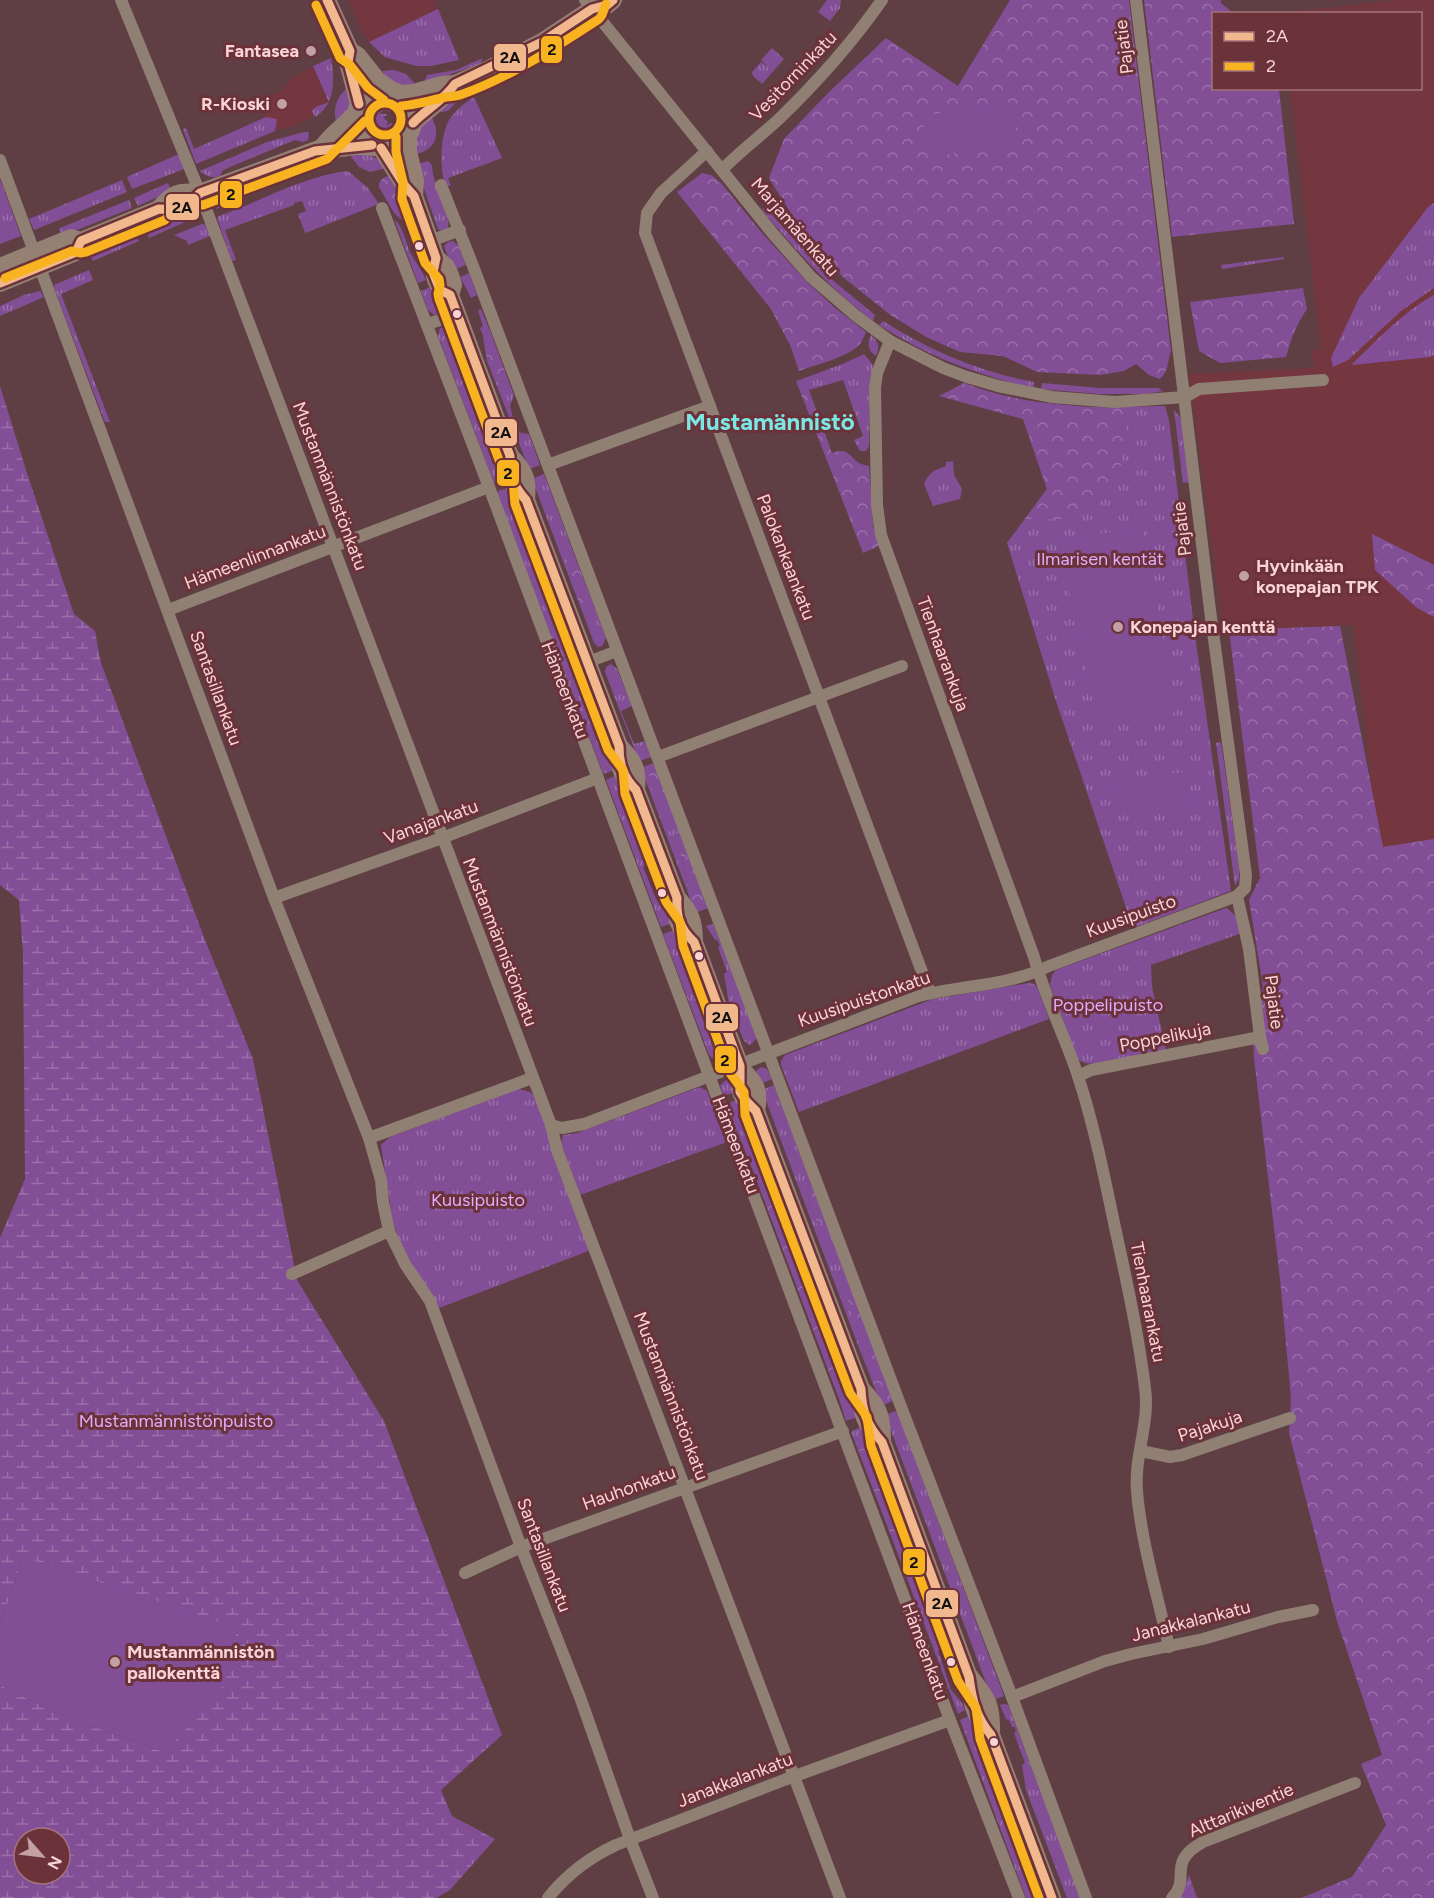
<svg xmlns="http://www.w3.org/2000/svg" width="1434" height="1898" viewBox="0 0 1434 1898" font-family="Figtree,sans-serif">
	<defs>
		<pattern id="grass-tufts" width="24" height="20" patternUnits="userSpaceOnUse" patternTransform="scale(1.5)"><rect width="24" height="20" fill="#824f97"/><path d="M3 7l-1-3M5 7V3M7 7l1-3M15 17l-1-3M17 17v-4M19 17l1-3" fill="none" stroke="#9b70a9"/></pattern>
		<pattern id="forest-crowns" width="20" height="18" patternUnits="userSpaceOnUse" patternTransform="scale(1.5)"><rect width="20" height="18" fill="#824f97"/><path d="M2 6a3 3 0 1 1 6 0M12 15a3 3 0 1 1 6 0" fill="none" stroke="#9b70a9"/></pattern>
		<pattern id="wetland-marsh" width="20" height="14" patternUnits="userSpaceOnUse" patternTransform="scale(1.5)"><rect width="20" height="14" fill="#824f97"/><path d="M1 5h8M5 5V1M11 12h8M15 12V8" fill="none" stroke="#9b70a9"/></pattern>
	</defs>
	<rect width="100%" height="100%" fill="#5f3f44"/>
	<g fill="#743740">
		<path d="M348 0H434L438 9 369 42 363 33Z"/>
		<path d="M1397 0H1434V1320L1353 625 1223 630 1189 374 1314 368 1312 350 1321 349 1290 89 1420 88V14L1281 13Z"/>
		<path d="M313 66 329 102 324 111 297 125 271 132 259 101 282 91 291 79Z"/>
	</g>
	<g fill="url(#grass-tufts)">
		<path d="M827 0H841L840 8 830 21 818 12Z"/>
		<path d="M438 9 459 60 431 66H416L385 57 369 42Z"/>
		<path d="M772 48 784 59 762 84 753 76 752 72 761 62 770 69 761 60Z"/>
		<path d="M331 58C335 79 335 106 315 117L312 111 316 107 329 102 313 66Z"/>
		<path d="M483 58 480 64 425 83V80L427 75 456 70Z"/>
		<path d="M394 70 406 74 417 86 409 88 390 83 382 71Z"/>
		<path d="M486 78 492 79 461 97 448 111 441 112 438 109Z"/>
		<path d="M349 88 350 108 337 124C332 112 336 94 349 88Z"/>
		<path d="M474 97 502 158 448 178 451 186H445C440 167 440 142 447 124 452 113 464 103 474 97Z"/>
		<path d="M381 105 382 107 391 109 390 112 385 110 380 112 381 114H387L386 116 383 117 388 122 386 126 391 123 394 124 392 127 385 131V133L391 131 392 134C376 139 364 127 372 111Z"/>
		<path d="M431 115C440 134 438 148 417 154 416 134 418 130 431 115Z"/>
		<path d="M266 117 277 119 275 131 196 164 183 129 186 128 194 149Z"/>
		<path d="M304 132H309L308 140 303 142 295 140 223 170 220 176C212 179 206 176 200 171L267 142Z"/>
		<path d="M179 154 184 169 132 189 127 177Z"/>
		<path d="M349 154C367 155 375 153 386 168L370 172 359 167Z"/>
		<path d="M428 161 432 165C432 185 452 216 448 229L442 231 438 229 421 180 418 164Z"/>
		<path d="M291 169 298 172V174L216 209 221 198 228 194Z"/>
		<path d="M348 171 368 188 379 204 305 233 298 214 306 211 302 201 294 203V205L225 230 236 260 232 261 217 218 219 216C262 201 303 176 348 171Z"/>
		<path d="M0 179 21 236 0 244Z"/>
		<path d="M122 180 127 192 34 230 29 219Z"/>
		<path d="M168 183 171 191 138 206 134 198Z"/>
		<path d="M129 200 132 208 62 236 59 229 60 228Z"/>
		<path d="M1434 203V288L1401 311 1348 360 1333 367 1331 358 1359 298 1428 207Z"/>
		<path d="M765 207 831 279 875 315 873 321C832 290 799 254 766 215L762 209Z"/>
		<path d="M180 213 185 222 149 238 145 229Z"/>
		<path d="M394 219C404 228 405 242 411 254 416 263 422 270 426 280L418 283Z"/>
		<path d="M202 224 206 225 210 236 188 245 187 241 174 235Z"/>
		<path d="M135 233 139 241 93 261 90 254 91 251Z"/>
		<path d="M1284 257V259L1222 269 1221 265Z"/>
		<path d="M89 270 93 280 61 294 110 422H105L54 288V285Z"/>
		<path d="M469 273 477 295 471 298 460 277Z"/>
		<path d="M433 286 441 307 440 312 434 315 428 310 421 291Z"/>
		<path d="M40 291 44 297 0 316V306L24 295Z"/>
		<path d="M1434 295V355L1430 357 1352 365 1353 363C1378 339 1403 312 1434 295Z"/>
		<path d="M481 309 491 333 483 336 480 328 483 326 478 311Z"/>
		<path d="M883 321C930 351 980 372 1034 382L1033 388C977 375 927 356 879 325Z"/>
		<path d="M444 327 449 330 505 479 494 483 438 336 440 328Z"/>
		<path d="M871 335C879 342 880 348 876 356 868 351 867 344 871 335Z"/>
		<path d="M864 354 873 365 870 378 869 446 866 451H860L854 440 863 436 843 380 809 390 802 379 845 363Z"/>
		<path d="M495 381 509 382 514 395 510 406 515 426 521 433 529 434 540 465 529 469Z"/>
		<path d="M1042 383 1100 388H1158L1163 391 1146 394H1099L1041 389Z"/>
		<path d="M1027 401 1093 408 1164 406H1165L1169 420 1194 628 1231 891 1133 928 1055 698 1007 543 1047 489 1023 419Z"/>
		<path d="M1174 410 1180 417 1182 424 1189 482 1183 483Z"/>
		<path d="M953 461 954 475 962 489 960 499 933 506 924 484C929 472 935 470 946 466V462Z"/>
		<path d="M544 474 577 562 571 561 564 564 532 479Z"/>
		<path d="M509 488 588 698 576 703 497 493 500 490Z"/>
		<path d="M582 611H596L606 638 602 646 598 647 594 643Z"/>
		<path d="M611 664 617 669 632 706 621 711 634 744 645 741 651 757 639 761 605 672 606 667Z"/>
		<path d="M601 732 615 770 603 774 589 736Z"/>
		<path d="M1221 742 1239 868V879L1235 886 1216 743Z"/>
		<path d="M653 763 656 770 649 774 665 793 680 833 674 835 685 869 688 893 641 768Z"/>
		<path d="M617 775 642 841 646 864 643 867 656 899 666 914 670 924 661 927 606 780Z"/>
		<path d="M1226 908 1236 916 1242 933 1151 965 1152 987 1166 1050 1097 1063C1089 1064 1083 1064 1077 1058L1050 985 1052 975 1056 970Z"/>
		<path d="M713 924 756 1033V1039L750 1045 744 1041 729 1003 724 974 727 972 718 947 720 945 717 940H715L706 926Z"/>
		<path d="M675 930 720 1048 721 1053 719 1057 712 1058 709 1055 663 934Z"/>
		<path d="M1029 983 1034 984 1037 987 1049 1019 799 1112 781 1065V1061L785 1055 933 999Z"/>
		<path d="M761 1067 767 1069 772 1079 760 1084 756 1071Z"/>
		<path d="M726 1080 733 1082 736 1092 723 1096 720 1085Z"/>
		<path d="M774 1085 811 1183 807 1188 810 1205 818 1225 826 1222 873 1348 862 1356 762 1090Z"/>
		<path d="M700 1087 707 1091 727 1142 580 1195 561 1144 563 1135 577 1133Z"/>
		<path d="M518 1089 530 1092 536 1098 591 1250 439 1308 431 1292 413 1266 401 1244 393 1223 381 1145 390 1137Z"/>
		<path d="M739 1099 765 1170 755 1176 726 1104Z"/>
		<path d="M849 1389 858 1417 846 1421 839 1399Z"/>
		<path d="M895 1411 898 1414 1004 1696 996 1699 991 1696 885 1415Z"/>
		<path d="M862 1426 869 1446 858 1450 851 1432Z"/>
		<path d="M902 1532 938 1626 941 1649 938 1651 951 1690 962 1703 965 1710 958 1714 891 1536Z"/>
		<path d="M1005 1704 1008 1705 1081 1898H1067L1026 1790 1022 1765 1025 1763 1014 1733 1016 1732 1015 1727H1012L1009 1720 1006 1719 1000 1705Z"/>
		<path d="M971 1715 1040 1898H1026L960 1720Z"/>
	</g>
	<g fill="url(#forest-crowns)">
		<path d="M1010 0H1129L1171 351C1167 362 1169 371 1160 379L1149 375 1136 364 1124 371 1100 375 1037 372 1003 356 960 352 926 337 889 314 843 277 810 244 769 178 784 139 827 94 886 38 958 86Z"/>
		<path d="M1144 0H1221V3L1233 13 1214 14V88L1279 89 1294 224 1172 237Z"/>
		<path d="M702 173 711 175 721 183 762 233 808 283 834 307 866 332C864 336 863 340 860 344 847 358 817 364 799 371L790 345 771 309 677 192Z"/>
		<path d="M390 175 398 195 402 220 394 213 379 187V183L383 178Z"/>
		<path d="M453 241 459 246 466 265 453 270 444 246 448 242Z"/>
		<path d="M1303 288 1307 309C1296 325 1291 339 1286 357L1220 363 1199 351 1190 302Z"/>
		<path d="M491 333 509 382 495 381 487 361 483 336Z"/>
		<path d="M802 379 809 390 832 453C853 445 849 464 869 466L873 526 879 546 863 553 796 381Z"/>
		<path d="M964 383C1017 404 1074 407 1130 408L1121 465 1087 506 1061 519H1025L1047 489 1023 419 939 396Z"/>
		<path d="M1372 534 1434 565V617L1417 608 1375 570Z"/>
		<path d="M571 561 577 562 596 611H582L564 564Z"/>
		<path d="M1340 626 1383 847 1434 839V1898H1301L1352 1877 1386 1825 1361 1764 1382 1755 1337 1621 1289 1433 1291 1398 1280 1279 1254 1058 1253 1032 1263 986 1249 900 1260 878 1229 630Z"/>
		<path d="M588 698 601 732 589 736 576 703Z"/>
		<path d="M656 770 665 793 657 795 651 788 649 774Z"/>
		<path d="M680 833 708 908 695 913 688 893 685 869 674 835Z"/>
		<path d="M765 1170 849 1389 839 1399 755 1176Z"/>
		<path d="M811 1183 826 1222 818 1225 810 1205 807 1188Z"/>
		<path d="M851 1289 861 1317 856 1319 852 1316 847 1297Z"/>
		<path d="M873 1348 892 1396V1401L882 1406 862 1356Z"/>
		<path d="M869 1446 902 1532 891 1536 858 1450Z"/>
		<path d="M1189 1875 1197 1898H1180Z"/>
	</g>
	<path fill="url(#wetland-marsh)" fill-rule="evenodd" d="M0 386 26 470 74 614 95 631 101 663 205 940 253 1059 297 1280 384 1421 502 1735 441 1790 452 1816 495 1839 450 1890 436 1898H0V1685L56 1713 164 1752 23 1557 0 1626V1238L25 1179 23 952 19 900 0 885ZM24 1838H60V1874H24Z"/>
	<g fill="#824f97">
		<path d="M1010 102 1019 142 928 158 922 116Z"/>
		<path d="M1142 528 1177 712 1098 725 1058 540Z"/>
		<path d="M1184 772 1188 807 1118 816 1114 781Z"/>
		<path d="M23 1557 233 1626 237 1639 219 1695 164 1752 56 1713 0 1685V1626Z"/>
	</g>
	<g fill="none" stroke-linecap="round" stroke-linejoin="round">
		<g stroke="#8f8073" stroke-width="12">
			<path d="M121 0 200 193 551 1125 557 1150 840 1898"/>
			<path d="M585 0 774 235 811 277 855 315 890 341 943 368 967 377 998 386 1052 397 1115 402 1185 397 1199 389 1323 380"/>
			<path d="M707 151 661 193 647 213 645 233 930 993"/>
			<path d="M0 160 274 898 369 1138 381 1180 383 1202 389 1231 405 1264 430 1301 521 1547 580 1697 630 1839 653 1898"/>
			<path d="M722 170C740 151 761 136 780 118 817 82 852 43 882 0"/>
			<path d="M441 185 473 266 900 1404 1012 1697 1086 1898"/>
			<path d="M382 208 489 487 950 1720 1019 1898"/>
			<path d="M430 241 460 230"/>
			<path d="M428 324 457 314"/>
			<path d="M890 341 877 373 875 388 877 505 881 535 1034 957C1045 998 1065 1036 1078 1076 1093 1122 1103 1170 1113 1218 1125 1274 1138 1331 1145 1388 1150 1423 1134 1456 1137 1491 1141 1542 1158 1597 1169 1647"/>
			<path d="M548 465 710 406"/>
			<path d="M168 610 489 487"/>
			<path d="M588 662 617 651"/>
			<path d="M658 757 902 666"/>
			<path d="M1237 896 1249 949 1260 1037 1263 1049"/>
			<path d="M274 898 442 838 598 778"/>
			<path d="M1078 1076 1091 1070 1260 1037"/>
			<path d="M551 1125 562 1128 584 1124 919 996C962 985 1009 986 1049 966L1237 896 1245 888 1246 875 1210 610 1136 0"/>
			<path d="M369 1138 532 1078"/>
			<path d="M292 1274 389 1231"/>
			<path d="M1141 1451 1170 1457 1182 1455 1290 1418"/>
			<path d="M465 1573 521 1547 843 1431"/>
			<path d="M1012 1697 1105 1661 1131 1654 1203 1639 1278 1617 1313 1610"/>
			<path d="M548 1898C567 1874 588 1858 616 1845L784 1780 950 1720"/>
			<path d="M1172 1898C1192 1878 1165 1863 1203 1842L1355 1783"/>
		</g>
		<g stroke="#958074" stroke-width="18">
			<path d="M327 0 350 51 348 62 359 104"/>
			<path d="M350 51 358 56 377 80 391 90"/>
			<path d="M400 94 414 93 442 85 455 84 487 70 542 42 592 9 607 5 613 0"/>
			<path d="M413 123C427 109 444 100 455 84"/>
			<path d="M408 137V151L415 181 414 196 436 258 446 267 450 275 453 285 450 295 510 456C525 472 528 479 526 500"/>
			<path d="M322 148C331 134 345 126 356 113"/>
			<path d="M381 148 405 186 414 196"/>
			<path d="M159 209C173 193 179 191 200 193"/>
			<path d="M436 258C433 275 434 286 450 295"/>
			<path d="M0 267 71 238 81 241 159 209 176 210 189 204 200 193 322 148C335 151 345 146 358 146 372 145 385 151 398 144 423 132 416 94 389 90 355 85 344 126 372 145"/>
			<path d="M0 283 76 252 81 241"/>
			<path d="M510 456C509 478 511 485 526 500L619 746C619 767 621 776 636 790"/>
			<path d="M619 746C634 761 638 769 636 790L677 898C691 913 694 922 694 942L741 1069C756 1083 760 1091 756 1111L861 1389C861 1413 865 1425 882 1442"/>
			<path d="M677 898C675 919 678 928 694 942"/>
			<path d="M741 1069C738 1090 740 1098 756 1111"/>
			<path d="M861 1389C879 1407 882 1416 882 1442L969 1677C972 1704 973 1714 991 1735L1052 1898"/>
			<path d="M970 1677C988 1700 992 1705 991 1735"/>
		</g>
		<defs>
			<g id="bus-1">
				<path d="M327 0 350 51 348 62 359 104"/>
				<path d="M413 123C427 109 444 100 455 84L542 42 592 9 607 5 613 0"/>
				<path d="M381 148 405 186 414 196 436 258 433 272 440 290 450 295 510 456C509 475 513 486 526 500L619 746C619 764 623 777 636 790L677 898C676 917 680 929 694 942L740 1066V1092L747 1102 756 1111 861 1389C862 1411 867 1426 882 1442L969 1677C972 1700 976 1717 991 1735L1052 1898"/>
				<path d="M0 283 76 252 81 241 159 209 176 210 189 204 200 193 315 151 372 145"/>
			</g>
			<g id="bus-2">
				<path d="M316 5 340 58 350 65 368 88 384 100"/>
				<circle cx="385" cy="119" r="16"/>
				<path d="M401 106C415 105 428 101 442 98 448 96 454 97 460 95 509 78 556 47 599 19L602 15 606 4"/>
				<path d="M396 137V152L403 182 402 199 425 263 439 279 440 285 438 294 439 299 499 460 513 480 515 504 608 750 623 770 625 794 666 902 680 922 683 946 730 1073 744 1092 745 1115 850 1393 867 1417 871 1446 958 1681 976 1708 980 1739 1039 1898"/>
				<path d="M5 278 72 251 80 253 86 252 165 220 176 208 185 203 203 205 327 159 365 121"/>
			</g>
		</defs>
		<use href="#bus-1" stroke="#6c323a" stroke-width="14"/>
		<use href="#bus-2" stroke="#6c323a" stroke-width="14"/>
		<use href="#bus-1" stroke="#f1b78d" stroke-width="9"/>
		<use href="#bus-2" stroke="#f9b220" stroke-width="9"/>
	</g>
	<g fill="#c3a0a4" stroke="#6c323a" stroke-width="2">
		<circle cx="311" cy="51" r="6"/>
		<circle cx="282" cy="104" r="6"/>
		<circle cx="1244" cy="576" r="6"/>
		<circle cx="1118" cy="627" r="6"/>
		<circle cx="115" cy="1662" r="6"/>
	</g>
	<g fill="#f9d4d7" stroke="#6c323a" stroke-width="2">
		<circle cx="419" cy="246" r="5"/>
		<circle cx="457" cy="314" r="5"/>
		<circle cx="662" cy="893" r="5"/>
		<circle cx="699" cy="956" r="5"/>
		<circle cx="951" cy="1662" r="5"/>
		<circle cx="994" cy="1742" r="5"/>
	</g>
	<g text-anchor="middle" stroke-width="6" stroke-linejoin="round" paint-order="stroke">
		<g font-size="18" fill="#f9d4d7" stroke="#6c323a">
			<text transform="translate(1124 47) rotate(-97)" y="6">Pajatie</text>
			<text transform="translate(793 76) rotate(-46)" y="6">Vesitorninkatu</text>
			<text transform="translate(795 227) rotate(49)" y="6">Marjamäenkatu</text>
			<text transform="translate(330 486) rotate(69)" y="6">Mustanmännistönkatu</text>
			<text transform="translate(1182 529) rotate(-97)" y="6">Pajatie</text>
			<text transform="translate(255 557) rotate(-21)" y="6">Hämeenlinnankatu</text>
			<text transform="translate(786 557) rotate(69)" y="6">Palokankaankatu</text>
			<text transform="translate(943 654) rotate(70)" y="6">Tienhaarankuja</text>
			<text transform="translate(216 688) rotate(70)" y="6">Santasillankatu</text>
			<text transform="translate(565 690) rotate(69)" y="6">Hämeenkatu</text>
			<text transform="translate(431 822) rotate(-20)" y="6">Vanajankatu</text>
			<text transform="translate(1131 916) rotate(-20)" y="6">Kuusipuisto</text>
			<text transform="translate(500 942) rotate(69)" y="6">Mustanmännistönkatu</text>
			<text transform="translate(864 999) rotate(-19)" y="6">Kuusipuistonkatu</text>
			<text transform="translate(1274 1002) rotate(83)" y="6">Pajatie</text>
			<text transform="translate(1165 1037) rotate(-11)" y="6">Poppelikuja</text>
			<text transform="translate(736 1145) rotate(69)" y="6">Hämeenkatu</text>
			<text transform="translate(1148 1302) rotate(79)" y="6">Tienhaarankatu</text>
			<text transform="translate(671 1396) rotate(69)" y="6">Mustanmännistönkatu</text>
			<text transform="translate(1210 1426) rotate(-18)" y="6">Pajakuja</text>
			<text transform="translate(629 1488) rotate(-20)" y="6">Hauhonkatu</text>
			<text transform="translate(544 1555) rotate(69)" y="6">Santasillankatu</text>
			<text transform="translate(1191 1621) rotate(-14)" y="6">Janakkalankatu</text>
			<text transform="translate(925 1651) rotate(70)" y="6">Hämeenkatu</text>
			<text transform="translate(735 1780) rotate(-21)" y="6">Janakkalankatu</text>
			<text transform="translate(1241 1810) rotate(-23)" y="6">Alttarikiventie</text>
		</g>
		<g font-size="18" font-weight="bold" fill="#f9d4d7" stroke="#6c323a" text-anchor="start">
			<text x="299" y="57" text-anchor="end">Fantasea</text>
			<text x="270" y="110" text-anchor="end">R-Kioski</text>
			<text x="1256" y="572">Hyvinkään<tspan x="1256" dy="21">konepajan TPK</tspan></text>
			<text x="1130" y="633">Konepajan kenttä</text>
			<text x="127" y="1658">Mustanmännistön<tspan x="127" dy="21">pallokenttä</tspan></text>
		</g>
		<g font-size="18" fill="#dfadfb" stroke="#6c323a">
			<text x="1100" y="565">Ilmarisen kentät</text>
			<text x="1108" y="1011">Poppelipuisto</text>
			<text x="478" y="1206">Kuusipuisto</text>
			<text x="176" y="1427">Mustanmännistönpuisto</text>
		</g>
		<g font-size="24" font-weight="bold" fill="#7be7e4" stroke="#6c323a">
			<text x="770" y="430">Mustamännistö</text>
		</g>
	</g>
	<g stroke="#6c323a" stroke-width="2">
		<rect x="540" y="35" width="23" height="29" rx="6" fill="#f9b220"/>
		<rect x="493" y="43" width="34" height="29" rx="6" fill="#f1b78d"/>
		<rect x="219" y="180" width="24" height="29" rx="6" fill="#f9b220"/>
		<rect x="165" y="193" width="35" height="28" rx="6" fill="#f1b78d"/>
		<rect x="484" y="418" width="34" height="29" rx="6" fill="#f1b78d"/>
		<rect x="496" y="459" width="24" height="28" rx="6" fill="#f9b220"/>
		<rect x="705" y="1003" width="34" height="29" rx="6" fill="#f1b78d"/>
		<rect x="714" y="1045" width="23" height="29" rx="6" fill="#f9b220"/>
		<rect x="902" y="1548" width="24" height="28" rx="6" fill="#f9b220"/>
		<rect x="925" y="1589" width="34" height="29" rx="6" fill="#f1b78d"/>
	</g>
	<g font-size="16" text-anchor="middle" font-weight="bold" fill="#111">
		<text x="552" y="55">2</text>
		<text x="510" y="63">2A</text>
		<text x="231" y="200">2</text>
		<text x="182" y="213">2A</text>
		<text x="501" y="438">2A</text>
		<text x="508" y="479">2</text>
		<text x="722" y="1023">2A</text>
		<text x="725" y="1066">2</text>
		<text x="914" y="1568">2</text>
		<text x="942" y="1609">2A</text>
	</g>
	<rect x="1212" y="12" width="210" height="78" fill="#6c323a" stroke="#a47379" stroke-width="1.5"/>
	<rect x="1224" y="32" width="30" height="9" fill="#f1b78d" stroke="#a47379" stroke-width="1.5"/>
	<text x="1266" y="42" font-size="18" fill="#f9d4d7">2A</text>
	<rect x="1224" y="62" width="30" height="9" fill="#f9b220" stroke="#a47379" stroke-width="1.5"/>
	<text x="1266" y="72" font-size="18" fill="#f9d4d7">2</text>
	<g transform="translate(42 1856) rotate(118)"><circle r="28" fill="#6c323a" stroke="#a47379" stroke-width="1.5"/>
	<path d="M0-4.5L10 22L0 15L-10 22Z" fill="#c3a0a4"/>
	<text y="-9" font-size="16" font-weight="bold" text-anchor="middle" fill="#f9d4d7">N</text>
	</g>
</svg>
